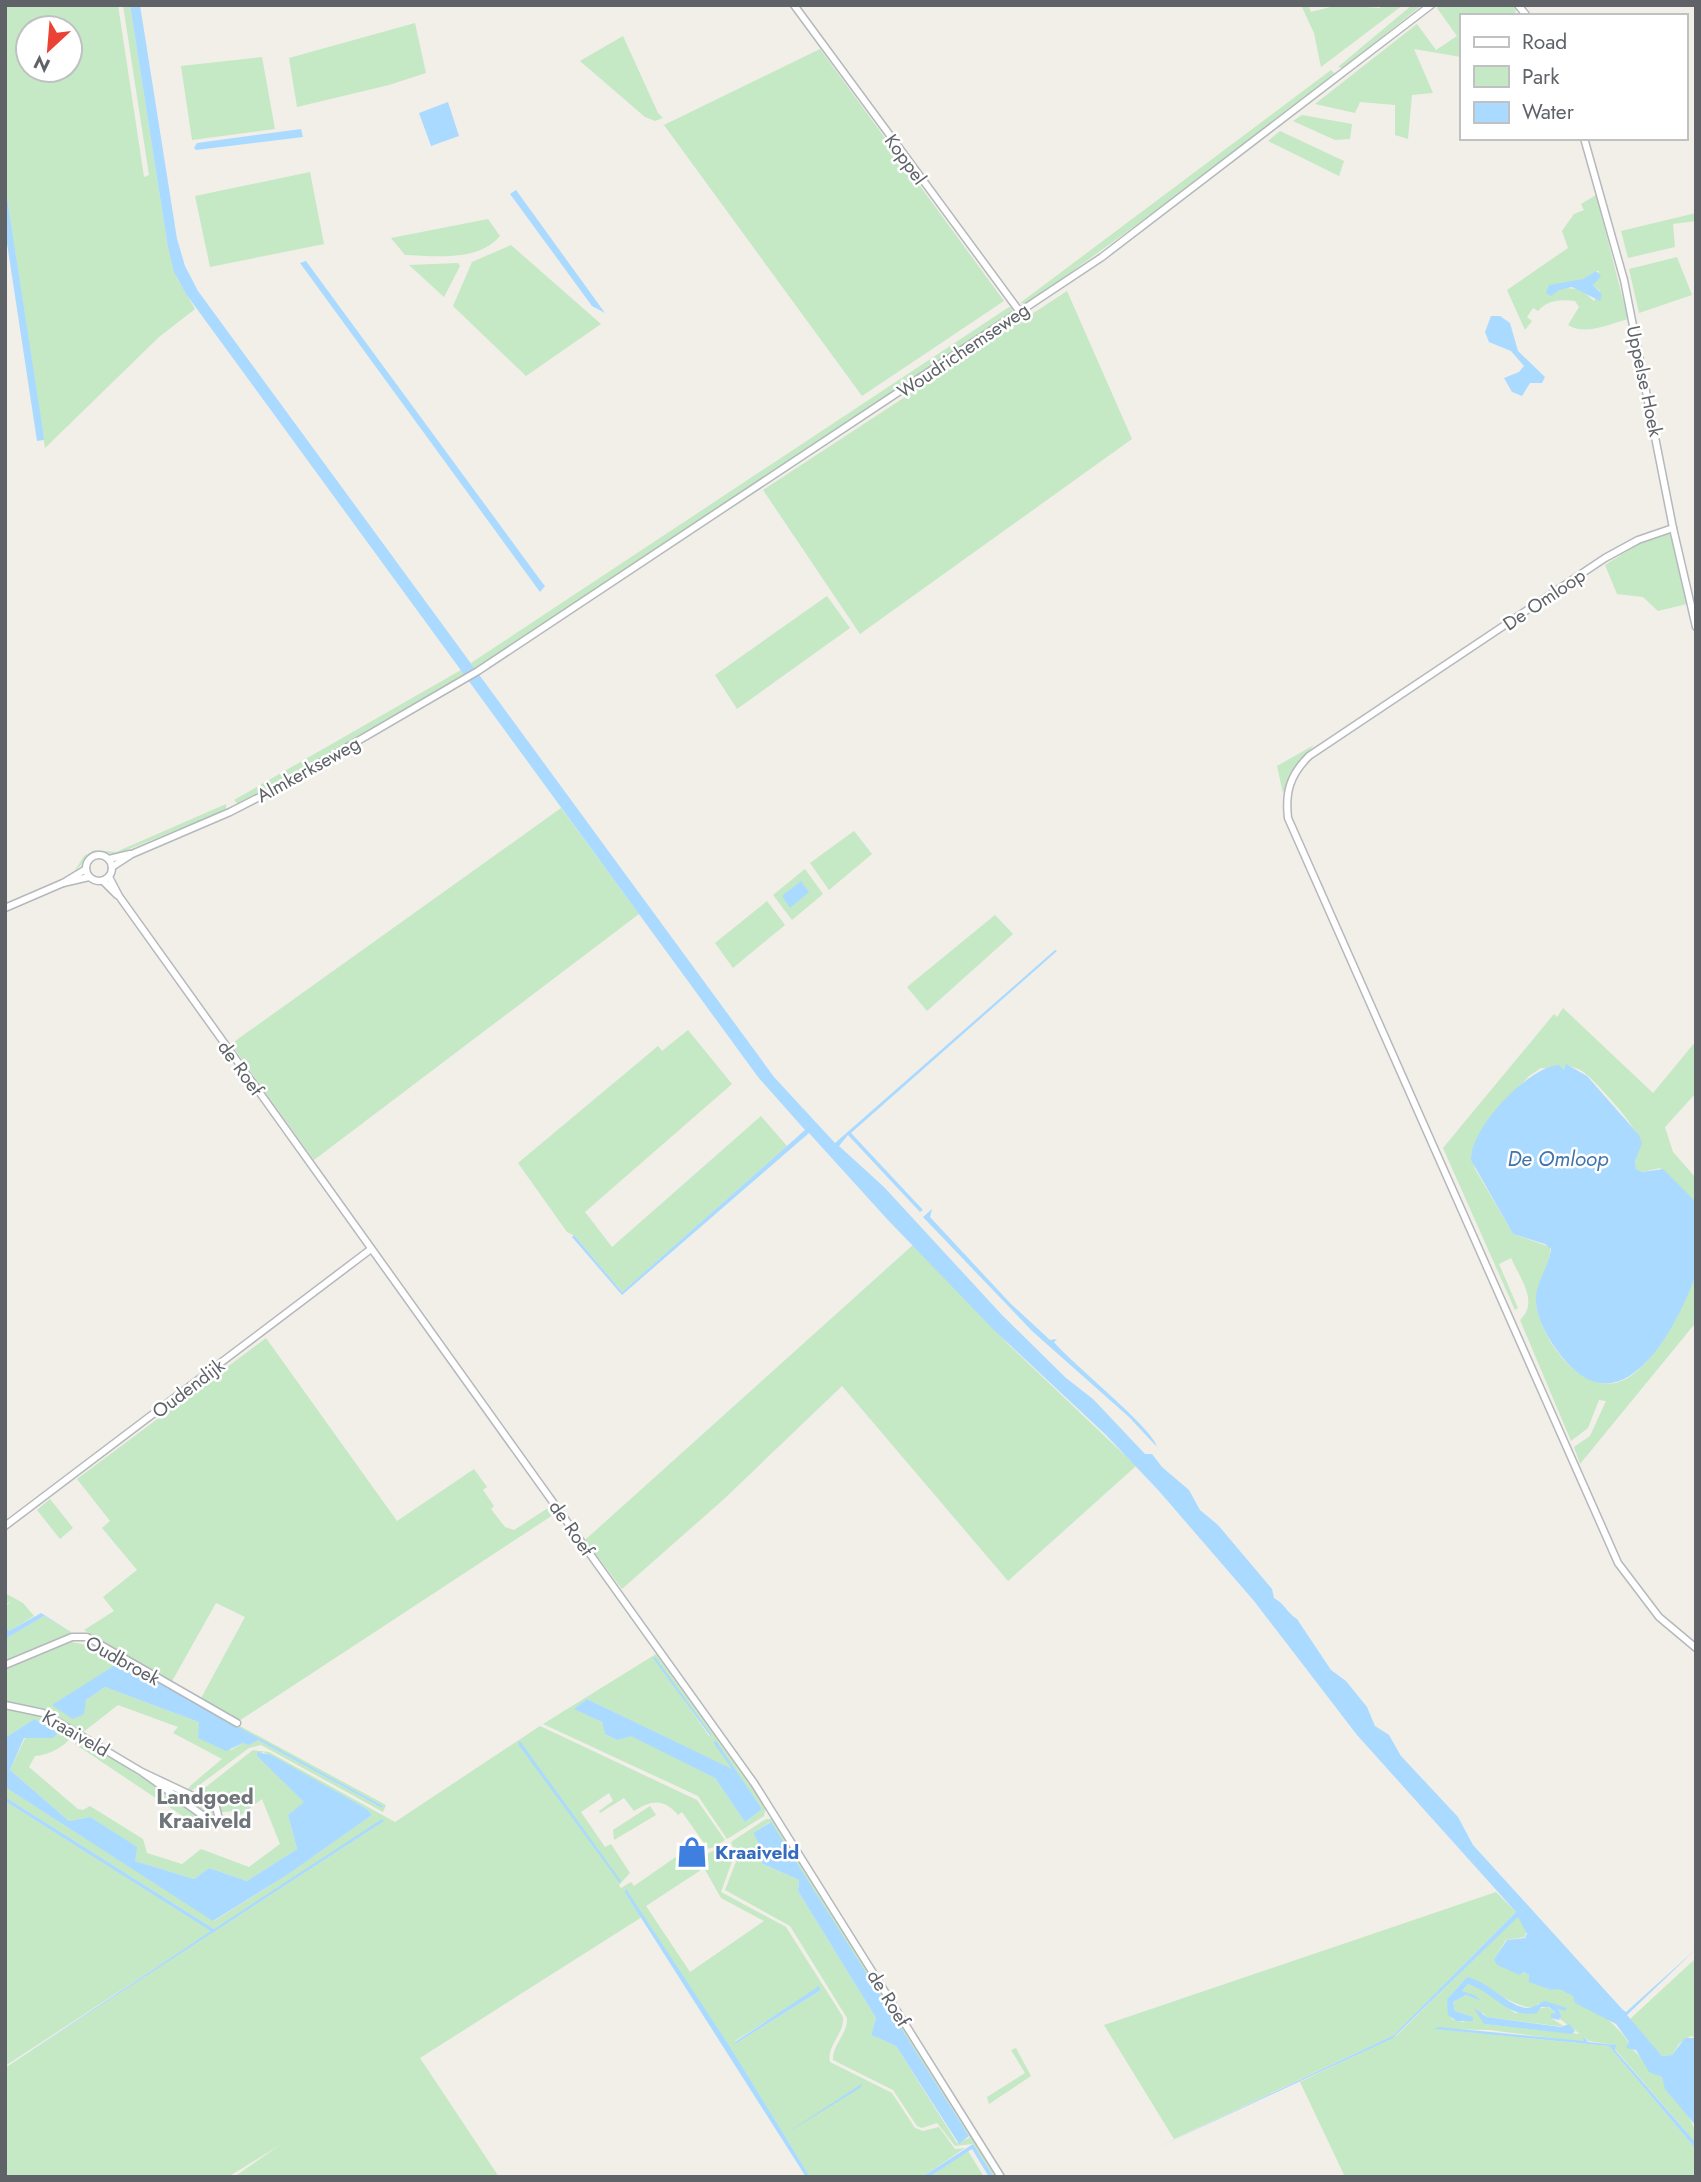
<svg xmlns="http://www.w3.org/2000/svg" width="1701" height="2182" viewBox="0 0 1701 2182" font-family="Jost,sans-serif">
	<rect width="100%" height="100%" fill="#f1efe8"/>
	<g fill="#c5e8c5" fill-rule="evenodd">
		<path d="M5 5H118L144 177 149 175 123 5H130L167 242 177 278 195 309 159 337 45 448 5 184ZM28 28H70V70H28Z"/>
		<path d="M1301 5H1308L1311 12 1338 5 1380 8 1381 5H1403L1321 67 1314 33Z"/>
		<path d="M1412 5H1422L1343 68 1338 67Z"/>
		<path d="M1441 5H1512L1516 10 1514 16H1461V57L1414 49 1433 93 1412 95 1408 139 1395 135V105L1360 102 1355 113 1315 104 1417 24 1436 50 1457 36 1437 8Z"/>
		<path d="M415 23 426 73 389 85 297 107 289 58Z"/>
		<path d="M623 36 658 113 663 118 655 121 645 117 580 61Z"/>
		<path d="M820 49 1004 301 862 396 664 125Z"/>
		<path d="M262 57 275 129 192 140 181 66Z"/>
		<path d="M1331 70 1334 73 1331 77 1179 194 1027 304 1020 303Z"/>
		<path d="M1302 115 1352 124 1350 139 1335 140 1293 121Z"/>
		<path d="M1280 131 1344 161 1339 176 1268 141Z"/>
		<path d="M310 172 324 244 210 267 195 196Z"/>
		<path d="M1596 195 1628 319C1610 324 1585 336 1568 325L1579 307 1575 301C1561 299 1547 300 1538 311L1533 308 1527 317 1532 321 1525 330 1507 290 1568 248 1562 231 1574 214 1584 210 1581 204ZM1596 271H1599L1593 285 1600 291 1594 301 1580 289 1547 287 1583 279Z"/>
		<path d="M1696 213V221L1673 224 1675 247 1628 258 1621 231Z"/>
		<path d="M488 219 500 236C478 262 435 256 405 255L391 238Z"/>
		<path d="M511 245 601 324 526 376 453 306 472 262Z"/>
		<path d="M1677 257 1692 295 1639 313 1629 269Z"/>
		<path d="M458 263 460 266 444 297 409 265Z"/>
		<path d="M1067 291 1132 439 860 634 763 490Z"/>
		<path d="M1009 307 1012 308V315L488 661 475 669 471 663Z"/>
		<path d="M1669 533 1673 536 1687 604 1658 611 1643 597 1617 594 1605 565 1645 540Z"/>
		<path d="M827 596 850 628 737 709 715 675Z"/>
		<path d="M461 670 465 675 238 804 234 800Z"/>
		<path d="M1314 745 1295 767 1283 793 1277 766Z"/>
		<path d="M226 804V810L117 854 93 853 74 872 84 856 94 850 116 852Z"/>
		<path d="M561 808 639 914 314 1160 231 1044Z"/>
		<path d="M854 831 872 854 829 890 810 863Z"/>
		<path d="M805 869 823 894 792 920 773 895Z"/>
		<path d="M767 901 785 925 733 968 715 943Z"/>
		<path d="M995 915 1013 934 927 1011 907 987Z"/>
		<path d="M1563 1008 1653 1093 1696 1041V1093L1665 1127 1673 1152 1696 1178V1202L1660 1168 1642 1172 1636 1169C1632 1157 1643 1150 1639 1138 1634 1124 1595 1080 1582 1071 1577 1068 1571 1067 1567 1065L1564 1070 1541 1068 1529 1076 1486 1123 1471 1154 1475 1169 1513 1234 1550 1247C1552 1268 1533 1286 1537 1309 1542 1332 1558 1357 1576 1371 1638 1420 1674 1315 1696 1275V1320L1693 1326 1580 1464 1574 1447 1590 1436 1606 1401 1599 1400 1588 1428 1571 1441 1520 1320C1539 1302 1521 1280 1511 1258L1499 1264 1518 1308 1515 1310 1443 1148 1554 1014 1557 1017Z"/>
		<path d="M688 1030 732 1084 585 1212 612 1247 761 1116 787 1146 622 1292 575 1236 567 1232 518 1163 658 1046 662 1051Z"/>
		<path d="M914 1244 1010 1346 1136 1466 1008 1581 842 1386 724 1499 622 1589 585 1540Z"/>
		<path d="M266 1338 397 1521 474 1469 487 1487 483 1490 494 1506 491 1509 505 1527 514 1530 548 1508 553 1515 239 1721 200 1700 245 1617 216 1603 171 1683 84 1630 114 1611 103 1597 137 1570 102 1528 110 1521 77 1479Z"/>
		<path d="M50 1499 73 1528 60 1539 37 1510Z"/>
		<path d="M5 1593 23 1603 34 1616 9 1631 5 1627V1607L11 1601 5 1605Z"/>
		<path d="M44 1616 71 1632 72 1636 9 1661 5 1655V1639Z"/>
		<path d="M71 1642 92 1646 386 1805 383 1812 261 1745 249 1748 190 1792 187 1790 191 1785 222 1759 173 1733 178 1727 118 1705 82 1733 38 1708 5 1702V1669ZM120 1663 383 1806 382 1808 258 1740 243 1743 231 1750 196 1721 105 1687 86 1700 84 1707 53 1705Z"/>
		<path d="M656 1654 766 1807 764 1816 727 1839 698 1796 543 1724ZM654 1657 711 1734V1737L709 1736ZM587 1699 733 1770 713 1742 762 1809 745 1822 715 1778 631 1735 617 1740 605 1734 602 1722 575 1709Z"/>
		<path d="M5 1706 40 1714 74 1733C68 1745 50 1755 35 1756L29 1767 78 1809 83 1810 90 1806 143 1839 147 1853 182 1864 201 1849 249 1867 280 1844 262 1799 241 1815 237 1811 222 1812 201 1797 202 1790 253 1750 269 1752 395 1822 540 1726 697 1800 725 1840C717 1845 709 1852 700 1847L704 1843 682 1812 678 1815C664 1798 651 1800 634 1811L624 1798 600 1813 599 1811 613 1801 609 1793 581 1812 605 1847 611 1844 630 1873 619 1885 621 1888 631 1882 634 1886 680 1854 689 1867H700L705 1855 728 1843 734 1856 721 1892 786 1927 843 2017C845 2033 826 2046 830 2062L892 2093 915 2128 923 2131 939 2127 955 2149 965 2148 922 2177H810L729 2046 625 1889 624 1891 642 1917 420 2058 499 2177H234L280 2145 228 2177H5V2068L384 1821 214 1929 5 1797V1787L214 1921 290 1873 372 1815 367 1809 263 1752 257 1756 305 1802 288 1815 297 1849 247 1881 209 1868 194 1879 135 1861 90 1817 69 1821 10 1770 34 1719 5 1738ZM704 1868 721 1898 764 1921 690 1972 646 1906ZM820 1987 821 1990 735 2044V2041Z"/>
		<path d="M80 1737 214 1824 212 1827H199L75 1744Z"/>
		<path d="M157 1780 216 1810V1817L211 1818Z"/>
		<path d="M5 1801 212 1931 5 2066Z"/>
		<path d="M650 1806 656 1815 614 1840 613 1830Z"/>
		<path d="M766 1819H773L997 2177H994L973 2144 955 2146 937 2123 922 2128 917 2126 893 2090 833 2060C832 2045 848 2034 847 2018L790 1926 725 1890 737 1859 731 1842ZM770 1822 969 2136V2138L957 2143 896 2046 871 2035 876 2018 798 1891 799 1880 761 1863 765 1852 753 1833Z"/>
		<path d="M1496 1892 1516 1912 1394 2035 1174 2139 1104 2025Z"/>
		<path d="M1518 1916 1527 1929 1525 1937 1506 1940 1494 1959 1529 1975 1530 1982 1551 1990 1558 1988C1586 2002 1612 2018 1629 2043L1628 2046C1642 2054 1644 2070 1662 2077 1670 2105 1696 2110 1696 2143L1615 2049V2045L1588 2041 1584 2037V2042L1489 2030 1436 2029 1609 2046 1696 2149V2177H1345L1300 2082 1396 2036ZM1467 1977C1487 1986 1514 2007 1533 2008L1539 2003 1567 2009 1557 2008 1560 2019 1580 2034 1484 2024 1482 2012 1487 2017 1565 2027 1551 2018 1556 2013 1548 2007 1515 2013 1480 1988 1468 1984 1462 1991 1481 2001 1466 1995 1453 2002 1455 2011 1472 2017 1463 2022 1452 2019 1447 1999Z"/>
		<path d="M1695 1959 1696 2038 1691 2036 1679 2044 1672 2055 1662 2056 1630 2019Z"/>
		<path d="M1016 2048 1031 2076 989 2104 987 2097 1025 2073 1011 2050Z"/>
		<path d="M968 2151 984 2177H929Z"/>
	</g>
	<g fill="#aadaff">
		<path d="M130 5H140L177 239 185 266 198 291 774 1077 835 1143 1055 950 1057 951 851 1133 923 1210 920 1212 848 1135 839 1146 884 1187 1002 1315 1066 1378 1093 1399 1145 1454H1152L1162 1467 1189 1490 1200 1510 1218 1525 1272 1589 1274 1598C1285 1604 1287 1613 1297 1619L1331 1670 1346 1681 1367 1707 1375 1726 1389 1735 1401 1756 1458 1817 1473 1845 1623 2010 1626 2012 1696 1949 1627 2015 1662 2056 1672 2055 1685 2038H1696V2126L1665 2089 1662 2077 1649 2072 1636 2050 1626 2048 1629 2042 1616 2024 1575 2003 1573 1996 1559 1989 1551 1990 1529 1982V1975L1523 1972 1520 1975 1497 1965 1494 1959 1507 1940 1525 1938 1527 1934 1518 1917 1393 2038 1154 2149 1394 2035 1516 1912 1357 1735 1254 1601 1159 1491 1106 1435 994 1330 887 1219 809 1133 622 1295 572 1237 574 1235 622 1292 805 1130 758 1077 186 294 174 272 167 242Z"/>
		<path d="M448 102 459 136 431 146 419 113Z"/>
		<path d="M301 129 303 137 196 150 194 148 197 143Z"/>
		<path d="M5 184 42 425 44 440 37 441 5 230Z"/>
		<path d="M516 190 605 313 592 306 510 194Z"/>
		<path d="M306 261 541 581 545 586 540 592 300 263Z"/>
		<path d="M1596 271 1601 276 1593 285 1602 294 1600 301 1572 287 1559 290 1551 296 1546 293 1549 285 1583 279Z"/>
		<path d="M1491 316H1500L1510 323 1518 351 1545 377 1542 383H1530L1522 396 1512 392 1504 378 1519 372 1524 366 1511 351 1489 342 1485 332Z"/>
		<path d="M801 881 809 892 790 908 782 896Z"/>
		<path d="M1566 1064 1587 1076 1639 1135 1642 1143 1635 1161 1636 1169 1642 1172 1663 1169 1696 1202C1696 1221 1701 1261 1695 1277 1676 1329 1622 1431 1563 1358 1550 1342 1537 1321 1536 1301 1535 1283 1549 1267 1551 1249L1545 1244 1513 1234 1471 1160C1470 1128 1528 1067 1559 1065L1564 1070Z"/>
		<path d="M932 1209 930 1217 1011 1304 1050 1340 1057 1339 1054 1342C1073 1365 1152 1427 1157 1447L1129 1417 1032 1331 923 1217Z"/>
		<path d="M41 1613 71 1632 44 1616 5 1639V1627L9 1631Z"/>
		<path d="M655 1657 711 1734V1737L653 1658Z"/>
		<path d="M120 1662 383 1806 382 1808 258 1740 249 1745 243 1743 226 1751 198 1738 199 1723 196 1721 105 1687 86 1700 84 1714 73 1719 52 1705Z"/>
		<path d="M587 1699 732 1769 713 1742 716 1741 762 1809 745 1822 715 1778 631 1736 617 1740 605 1734 602 1722 574 1709Z"/>
		<path d="M34 1719 58 1733 53 1738H24L10 1770 69 1821 90 1817 137 1847 135 1861 194 1879 209 1868 247 1881 297 1849 288 1815 304 1802 257 1756V1752L271 1755 367 1809 372 1815 290 1873 213 1921 5 1787V1738Z"/>
		<path d="M520 1741 621 1881 620 1883 518 1744Z"/>
		<path d="M5 1797 214 1929 382 1819 384 1821 5 2068 211 1931 5 1801Z"/>
		<path d="M771 1822 969 2136 959 2144 896 2046 871 2035 876 2018 798 1891 799 1880 761 1863 765 1854 753 1833Z"/>
		<path d="M626 1889 730 2047 810 2177H806L624 1891Z"/>
		<path d="M1467 1977C1489 1981 1510 2009 1529 2008 1535 2007 1539 2003 1545 2001L1567 2008 1565 2011 1558 2009 1561 2016 1559 2020 1551 2018V2014L1556 2013 1549 2007H1541L1537 2013C1505 2018 1497 1994 1468 1984L1462 1991 1474 1995 1481 2001 1466 1995 1453 2002 1455 2011 1473 2017V2021H1457L1448 2015 1447 1999Z"/>
		<path d="M819 1986 821 1990 735 2044V2042Z"/>
		<path d="M1474 2008 1487 2017 1561 2027 1569 2024 1575 2031 1572 2034 1484 2024Z"/>
		<path d="M1439 2027 1584 2041 1583 2036 1588 2042 1616 2045 1615 2050 1696 2143V2149L1609 2046 1434 2029Z"/>
		<path d="M863 2083 860 2088 790 2131 791 2130Z"/>
		<path d="M973 2144 994 2177H989L972 2149 929 2177H922Z"/>
	</g>
	<g fill="none" stroke-linecap="round" stroke-linejoin="round">
		<defs>
			<g id="minor">
				<path d="M794 5 1020 312"/>
				<path d="M1518 5 1527 16"/>
				<path d="M1584 138 1624 280 1673 528 1696 627"/>
				<path d="M1673 528 1638 540 1605 558 1309 756C1290 775 1285 792 1288 818L1618 1563 1659 1617 1696 1648"/>
				<circle cx="99" cy="868" r="13"/>
				<path d="M109 859 130 854"/>
				<path d="M112 867 132 854 230 812 277 788 478 671 1102 257 1431 5"/>
				<path d="M86 869 63 883 89 877"/>
				<path d="M109 877 119 896 754 1783 1001 2177"/>
				<path d="M103 881 117 895"/>
				<path d="M5 908 63 883"/>
				<path d="M5 1526 371 1249"/>
				<path d="M5 1665 72 1637H87L237 1723"/>
				<path d="M5 1705 43 1713 142 1772 216 1807 219 1819 212 1822 142 1772"/>
			</g>
		</defs>
		<use href="#minor" stroke="#b5b8bc" stroke-width="9"/>
		<use href="#minor" stroke="#fff" stroke-width="6"/>
	</g>
	<defs>
		<symbol id="shop-bare" viewBox="-9 -9 18 18"><path d="M-5-2.5h2.3a2.7 3.5 0 0 1 5.4 0H5L5.5 6h-11ZM-1.5-2.5h3a1.5 2.3 0 0 0-3 0Z" fill="#3f7fe0" stroke="#fff" stroke-width="2.5" paint-order="stroke"/></symbol>
	</defs>
	<g fill-rule="evenodd">
		<use href="#shop-bare" x="670" y="1830" width="44" height="44"/>
	</g>
	<g text-anchor="middle" stroke-width="5" stroke-linejoin="round" paint-order="stroke">
		<g font-size="19" fill="#5f6368" stroke="#fff">
			<text transform="translate(906 159) rotate(54)" y="7">Koppel</text>
			<text transform="translate(963 350) rotate(-34)" y="7">Woudrichemseweg</text>
			<text transform="translate(1645 381) rotate(78)" y="7">Uppelse Hoek</text>
			<text transform="translate(1544 599) rotate(-34)" y="7">De Omloop</text>
			<text transform="translate(308 769) rotate(-29)" y="7">Almkerkseweg</text>
			<text transform="translate(241 1068) rotate(54)" y="7">de Roef</text>
			<text transform="translate(188 1388) rotate(-37)" y="7">Oudendijk</text>
			<text transform="translate(572 1528) rotate(55)" y="7">de Roef</text>
			<text transform="translate(123 1660) rotate(29)" y="7">Oudbroek</text>
			<text transform="translate(76 1733) rotate(30)" y="7">Kraaiveld</text>
			<text transform="translate(889 1998) rotate(58)" y="7">de Roef</text>
		</g>
		<g font-size="19" font-weight="bold" fill="#366cbe" stroke="#fff" text-anchor="start">
			<text x="715" y="1859">Kraaiveld</text>
		</g>
		<g font-size="21" font-style="italic" fill="#4174aa" stroke="#fff">
			<text x="1558" y="1166">De Omloop</text>
		</g>
		<g font-size="21" font-weight="bold" fill="#70757a" stroke="#fff">
			<text x="205" y="1804">Landgoed<tspan x="205" dy="24">Kraaiveld</tspan></text>
		</g>
	</g>
	<rect width="1701" height="2182" fill="none" stroke="#5f6368" stroke-width="14"/>
	<rect x="1460" y="14" width="228" height="126" fill="#ffffff" stroke="#bfc1c3" stroke-width="2"/>
	<rect x="1474" y="37" width="35" height="10" fill="#ffffff" stroke="#bfc1c3" stroke-width="2"/>
	<text x="1522" y="49" font-size="21" fill="#5f6368">Road</text>
	<rect x="1474" y="66" width="35" height="21" fill="#c5e8c5" stroke="#bfc1c3" stroke-width="2"/>
	<text x="1522" y="84" font-size="21" fill="#5f6368">Park</text>
	<rect x="1474" y="102" width="35" height="21" fill="#aadaff" stroke="#bfc1c3" stroke-width="2"/>
	<text x="1522" y="119" font-size="21" fill="#5f6368">Water</text>
	<g transform="translate(49 49) rotate(206)"><circle r="33" fill="#ffffff" stroke="#bfc1c3" stroke-width="2"/>
	<path d="M0-5L12 26L0 18L-12 26Z" fill="#ea4335"/>
	<text y="-10" font-size="19" font-weight="bold" text-anchor="middle" fill="#5f6368">N</text>
	</g>
</svg>
